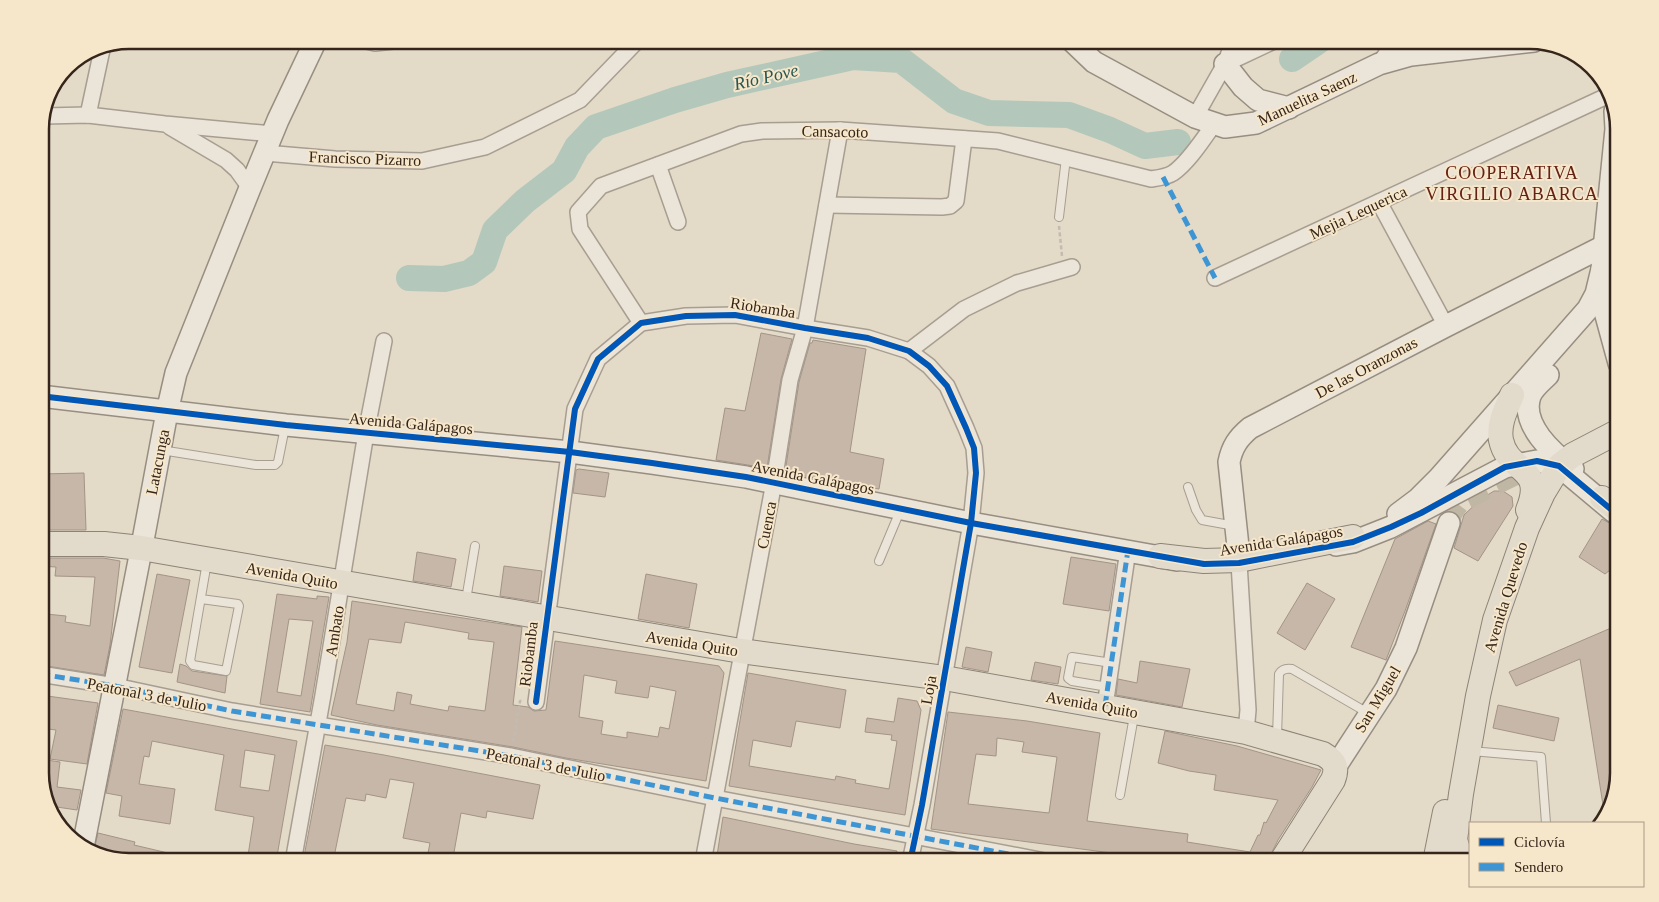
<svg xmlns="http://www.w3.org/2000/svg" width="1659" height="902" viewBox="0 0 1659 902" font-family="'Times New Roman',serif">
	<rect width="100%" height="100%" fill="#e3dac7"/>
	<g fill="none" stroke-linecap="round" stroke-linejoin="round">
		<g stroke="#b3c8ba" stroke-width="26">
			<path d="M1292 59 1320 40"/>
			<path d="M409 278 444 279 469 273 484 262 495 230 525 201 564 171 577 147 596 127 675 100 727 85 853 57 901 60 954 101 989 113 1069 115 1110 130 1145 146 1178 142"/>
		</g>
	</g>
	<g fill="#c7b7a8" stroke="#a39487" fill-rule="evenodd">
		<path d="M761 333 792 339 781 379 767 468 716 460 725 408 745 411Z"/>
		<path d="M813 340 866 349 850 452 884 459 879 489 830 481 785 472 799 382 810 343H812Z"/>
		<path d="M579 469 609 473 605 497 573 493 576 470Z"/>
		<path d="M84 473 86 530H40V474Z"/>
		<path d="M1494 491H1503L1512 497 1513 506 1478 561 1454 548 1464 515 1481 499Z"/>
		<path d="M1602 519 1611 524 1619 526V563L1605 574 1579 557Z"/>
		<path d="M1428 521 1436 524 1405 611 1386 660 1351 647 1395 539Z"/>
		<path d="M417 552 456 559 451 587 413 581Z"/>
		<path d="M1071 557 1116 564 1109 611 1063 604Z"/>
		<path d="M40 558H103L120 561 110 645 104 675 40 665V624H45L46 614 66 616 65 622 90 626 95 577 55 576 56 567 40 566Z"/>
		<path d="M504 566 542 571 538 602 500 596Z"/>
		<path d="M157 574 190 580 172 673 139 667Z"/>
		<path d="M646 574 697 584 689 628 638 619Z"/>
		<path d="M1307 583 1335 599 1305 650 1277 633Z"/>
		<path d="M277 594 317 599V596L329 597 310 712 260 704ZM289 619 313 621 301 696 277 692Z"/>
		<path d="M352 601 522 627 513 705 528 707 534 711 546 710 555 641 719 666 724 673 706 781 566 758 513 747 377 725 331 715 347 642ZM405 622 469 633 468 639 494 642 485 711 449 706 448 711 410 704 412 695 397 692 394 711 356 704 369 639 401 643ZM584 675 617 681 615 693 648 698 650 686 676 691 669 729 660 727 658 737 627 732V738L601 734 603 721 579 717Z"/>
		<path d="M1611 628 1619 684V773L1612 801 1603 805 1580 659 1516 686 1509 672Z"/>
		<path d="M966 647 992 652 988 672 962 667Z"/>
		<path d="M1140 661 1190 669 1182 707 1116 695 1118 679 1137 683Z"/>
		<path d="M1035 662 1061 667 1058 684 1031 680Z"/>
		<path d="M180 664 186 666 192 671 227 676 225 693 177 682Z"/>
		<path d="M748 673 846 690 840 728 796 721 791 747 753 740 749 766 835 780 836 776 856 780 855 783 889 789 897 741 891 740 892 735 865 732 867 718 894 722 898 698 917 701 921 710 905 815 729 786Z"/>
		<path d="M40 695 98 703 87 764 50 759 56 730 40 728Z"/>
		<path d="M1498 705 1559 718 1554 741 1493 728Z"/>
		<path d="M123 709 297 741 276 862H247L254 817 215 810 224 755 152 741 149 757 144 756 139 784 175 789 170 824 119 816 122 796 106 793ZM245 750 275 755 269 791 240 787Z"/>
		<path d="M948 712 1027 721 1100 733 1087 821 1188 834 1187 842 1250 852 1258 835H1260L1264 822 1266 823 1278 800 1214 790 1216 775 1189 771 1158 763 1165 731 1237 746 1321 770 1312 787 1278 840 1267 862H1179L931 829ZM997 738 1024 742 1022 752 1057 757 1049 813 968 804 976 754 996 756Z"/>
		<path d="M325 745 384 755 540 785 533 819 487 811 486 818 461 813 453 858 428 853 430 843 403 838 414 783 390 779 386 798 366 794 365 801 346 798 333 862H303Z"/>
		<path d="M40 759 60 762 57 787 81 790 77 810 50 806 40 779Z"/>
		<path d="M723 817 854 844 897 851 896 862H716Z"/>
		<path d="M98 833 135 842 134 845 185 857 184 862H129L93 854Z"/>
	</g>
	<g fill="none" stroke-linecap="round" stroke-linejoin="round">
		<path stroke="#c0b6a4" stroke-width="21" stroke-dasharray="21 11" stroke-linecap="butt" d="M1449 523 1452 513 1460 502 1537 464"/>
		<defs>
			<g id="lane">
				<path d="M1059 217 1066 158"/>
				<path d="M161 450 256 465H275L278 462 285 427"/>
				<path d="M1188 487 1196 510 1202 520 1235 526"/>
				<path d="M879 561 900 511"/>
				<path d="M201 599 238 604 239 606 226 671 193 665 190 661 207 562"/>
				<path d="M466 600 475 546"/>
				<path d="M1108 687 1072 681 1068 678 1072 657 1112 663"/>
				<path d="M1277 737 1279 674C1282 669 1286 668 1292 669L1368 713"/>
				<path d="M1471 751 1541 757 1546 823"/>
				<path d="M1120 795 1134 716"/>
			</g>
			<g id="street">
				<path d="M362 40 375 43 402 40"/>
				<path d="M1225 64 1276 40"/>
				<path d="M1379 64 1396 40"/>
				<path d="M88 115 103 45"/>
				<path d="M44 116 88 115 165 124 273 134"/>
				<path d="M1195 117 1225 64 1234 40"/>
				<path d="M170 127 226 160 237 170 250 188"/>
				<path d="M265 153 335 159 422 161 485 147 580 100 638 40"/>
				<path d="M658 165 678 222"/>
				<path d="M1379 202 1446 326"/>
				<path d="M827 205 942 207 950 206 956 201 964 139"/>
				<path d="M1215 278 1609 95"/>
				<path d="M641 323 580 229 578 212 601 186 741 134 762 131 840 130 998 141 1151 179C1158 178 1167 177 1173 173 1188 163 1204 138 1214 124"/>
				<path d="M909 351 964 309 1017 283 1072 267"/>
				<path d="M1239 563 1248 710 1246 732"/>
				<path d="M40 674 115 686 232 711 511 756 715 798 1050 862"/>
				<path d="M536 702 575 409 598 359 641 323 686 316 735 315 805 328 868 338 909 351 929 366 947 386 966 428 974 448 976 473 971 523 922 805 910 862"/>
				<path d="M1105 706 1128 550"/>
				<path d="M293 862 323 695 366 433 384 341"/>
				<path d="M703 862 774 482 790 380 805 328 840 130"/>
			</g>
			<g id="secondary">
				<path d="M1071 40 1094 62 1195 117 1225 127 1256 123 1379 64 1411 55 1534 41"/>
				<path d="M1225 64 1243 87 1258 100 1289 108"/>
				<path d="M1615 111 1616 129 1602 269 1604 308 1619 363"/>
				<path d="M1548 375C1542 381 1533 388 1530 396 1520 425 1553 453 1573 469"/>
				<path d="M40 396 286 425 570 452 652 463 746 477 971 523 1177 560"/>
				<path d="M1398 514 1418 499 1439 478 1588 309 1596 294 1602 269"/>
				<path d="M1336 545 1353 542 1391 527 1505 467 1537 461 1559 466 1614 512"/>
				<path d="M1239 556 1229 462C1232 447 1238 438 1250 428L1446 326 1604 246"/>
				<path d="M1336 766 1386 689 1406 648 1449 523"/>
				<path d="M83 847 144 535 167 412 176 373 250 188 278 120 316 40"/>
			</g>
			<g id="primary">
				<path d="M1512 395C1506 409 1498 424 1501 440 1508 474 1546 465 1528 510"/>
				<path d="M1602 498 1619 511"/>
				<path d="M40 544H104L141 548 741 651 944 678 1246 732 1323 754C1335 761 1338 767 1333 780L1281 862"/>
				<path d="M1160 556 1204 561 1239 560 1353 537"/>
				<path d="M1435 862 1445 812"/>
				<path d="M1462 862 1455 840 1461 794 1478 696 1495 620 1527 528 1543 493 1560 465 1573 455 1619 431"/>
			</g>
		</defs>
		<use href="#lane" stroke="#a79e91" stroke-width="10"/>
		<use href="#street" stroke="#a79e91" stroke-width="18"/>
		<use href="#secondary" stroke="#978e81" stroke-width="24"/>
		<use href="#primary" stroke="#8d8478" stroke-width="26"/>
		<g stroke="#c3bbb1" stroke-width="2.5" stroke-dasharray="4 2.5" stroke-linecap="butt">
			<path d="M1059 226 1062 256"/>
			<path d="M513 742 520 701H522"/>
		</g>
		<use href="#lane" stroke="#ebe4d9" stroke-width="8"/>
		<use href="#street" stroke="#ebe4d9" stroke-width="15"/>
		<use href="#secondary" stroke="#ebe4d9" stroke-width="21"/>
		<use href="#primary" stroke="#e2daca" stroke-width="24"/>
		<g stroke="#3e95d4" stroke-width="5" stroke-dasharray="10 5" stroke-linecap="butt">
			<path d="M1163 177 1215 278"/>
			<path d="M40 674 115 686 232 711 511 756 715 798 1050 862"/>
			<path d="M1105 706 1128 550"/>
		</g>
		<defs>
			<g id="cycleway">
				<path d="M40 396 286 425 570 452 652 463 746 477 971 523 1204 564 1239 563 1353 542 1391 527 1421 513 1505 467 1537 461 1559 466 1619 516"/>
				<path d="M536 702 575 409 598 359 641 323 686 316 735 315 805 328 868 338 909 351 929 366 947 386 966 428 974 448 976 473 971 523 922 805 910 862"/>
			</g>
		</defs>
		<use href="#cycleway" stroke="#f7e7ca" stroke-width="9"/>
		<use href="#cycleway" stroke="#0057b8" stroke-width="6"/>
	</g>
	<g text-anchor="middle" stroke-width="4" stroke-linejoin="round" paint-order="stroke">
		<g font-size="16" fill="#35251a" stroke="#f7e7ca">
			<text transform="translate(1307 98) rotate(-25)" y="6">Manuelita Saenz</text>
			<text transform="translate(835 131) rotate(1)" y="6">Cansacoto</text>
			<text transform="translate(365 158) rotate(2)" y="6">Francisco Pizarro</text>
			<text transform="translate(1358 212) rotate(-25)" y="6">Mejia Lequerica</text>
			<text transform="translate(763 307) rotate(9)" y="6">Riobamba</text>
			<text transform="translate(1366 367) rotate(-28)" y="6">De las Oranzonas</text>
			<text transform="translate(411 423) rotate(5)" y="6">Avenida Galápagos</text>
			<text transform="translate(157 462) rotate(-79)" y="6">Latacunga</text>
			<text transform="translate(813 477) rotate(11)" y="6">Avenida Galápagos</text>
			<text transform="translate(766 525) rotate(-79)" y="6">Cuenca</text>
			<text transform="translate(1281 540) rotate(-9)" y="6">Avenida Galápagos</text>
			<text transform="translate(292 575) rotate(10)" y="6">Avenida Quito</text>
			<text transform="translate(1505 597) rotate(-73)" y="6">Avenida Quevedo</text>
			<text transform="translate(334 631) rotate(-81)" y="6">Ambato</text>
			<text transform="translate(692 643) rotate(9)" y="6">Avenida Quito</text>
			<text transform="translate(528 654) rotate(-83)" y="6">Riobamba</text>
			<text transform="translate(928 690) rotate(-80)" y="6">Loja</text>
			<text transform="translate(147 694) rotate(11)" y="6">Peatonal 3 de Julio</text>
			<text transform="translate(1377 699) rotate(-59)" y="6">San Miguel</text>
			<text transform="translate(1092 704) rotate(10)" y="6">Avenida Quito</text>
			<text transform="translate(546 764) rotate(11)" y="6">Peatonal 3 de Julio</text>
		</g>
		<g font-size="18" font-style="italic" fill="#285650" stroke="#f7e7ca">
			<text transform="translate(766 77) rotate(-13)" y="6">Río Pove</text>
		</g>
		<g font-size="18" letter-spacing="1" fill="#642217" stroke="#f7e7ca">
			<text x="1512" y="179">COOPERATIVA<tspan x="1512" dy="21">VIRGILIO ABARCA</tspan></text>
		</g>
	</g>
	<path d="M0 0H1659V902H0ZM129 49H1530A80 80 0 0 1 1610 129V773A80 80 0 0 1 1530 853H129A80 80 0 0 1 49 773V129A80 80 0 0 1 129 49Z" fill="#f7e7ca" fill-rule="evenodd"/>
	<path fill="none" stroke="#35251a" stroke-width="2.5" d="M129 49H1530A80 80 0 0 1 1610 129V773A80 80 0 0 1 1530 853H129A80 80 0 0 1 49 773V129A80 80 0 0 1 129 49Z"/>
	<rect x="1469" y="822" width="175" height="65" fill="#f7e7ca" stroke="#a99984"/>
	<rect x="1479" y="838" width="25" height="8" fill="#0057b8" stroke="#a99984"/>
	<text x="1514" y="847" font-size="15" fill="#35251a">Ciclovía</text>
	<rect x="1479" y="863" width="25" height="8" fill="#3e95d4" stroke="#a99984"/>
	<text x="1514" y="872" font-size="15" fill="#35251a">Sendero</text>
</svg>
